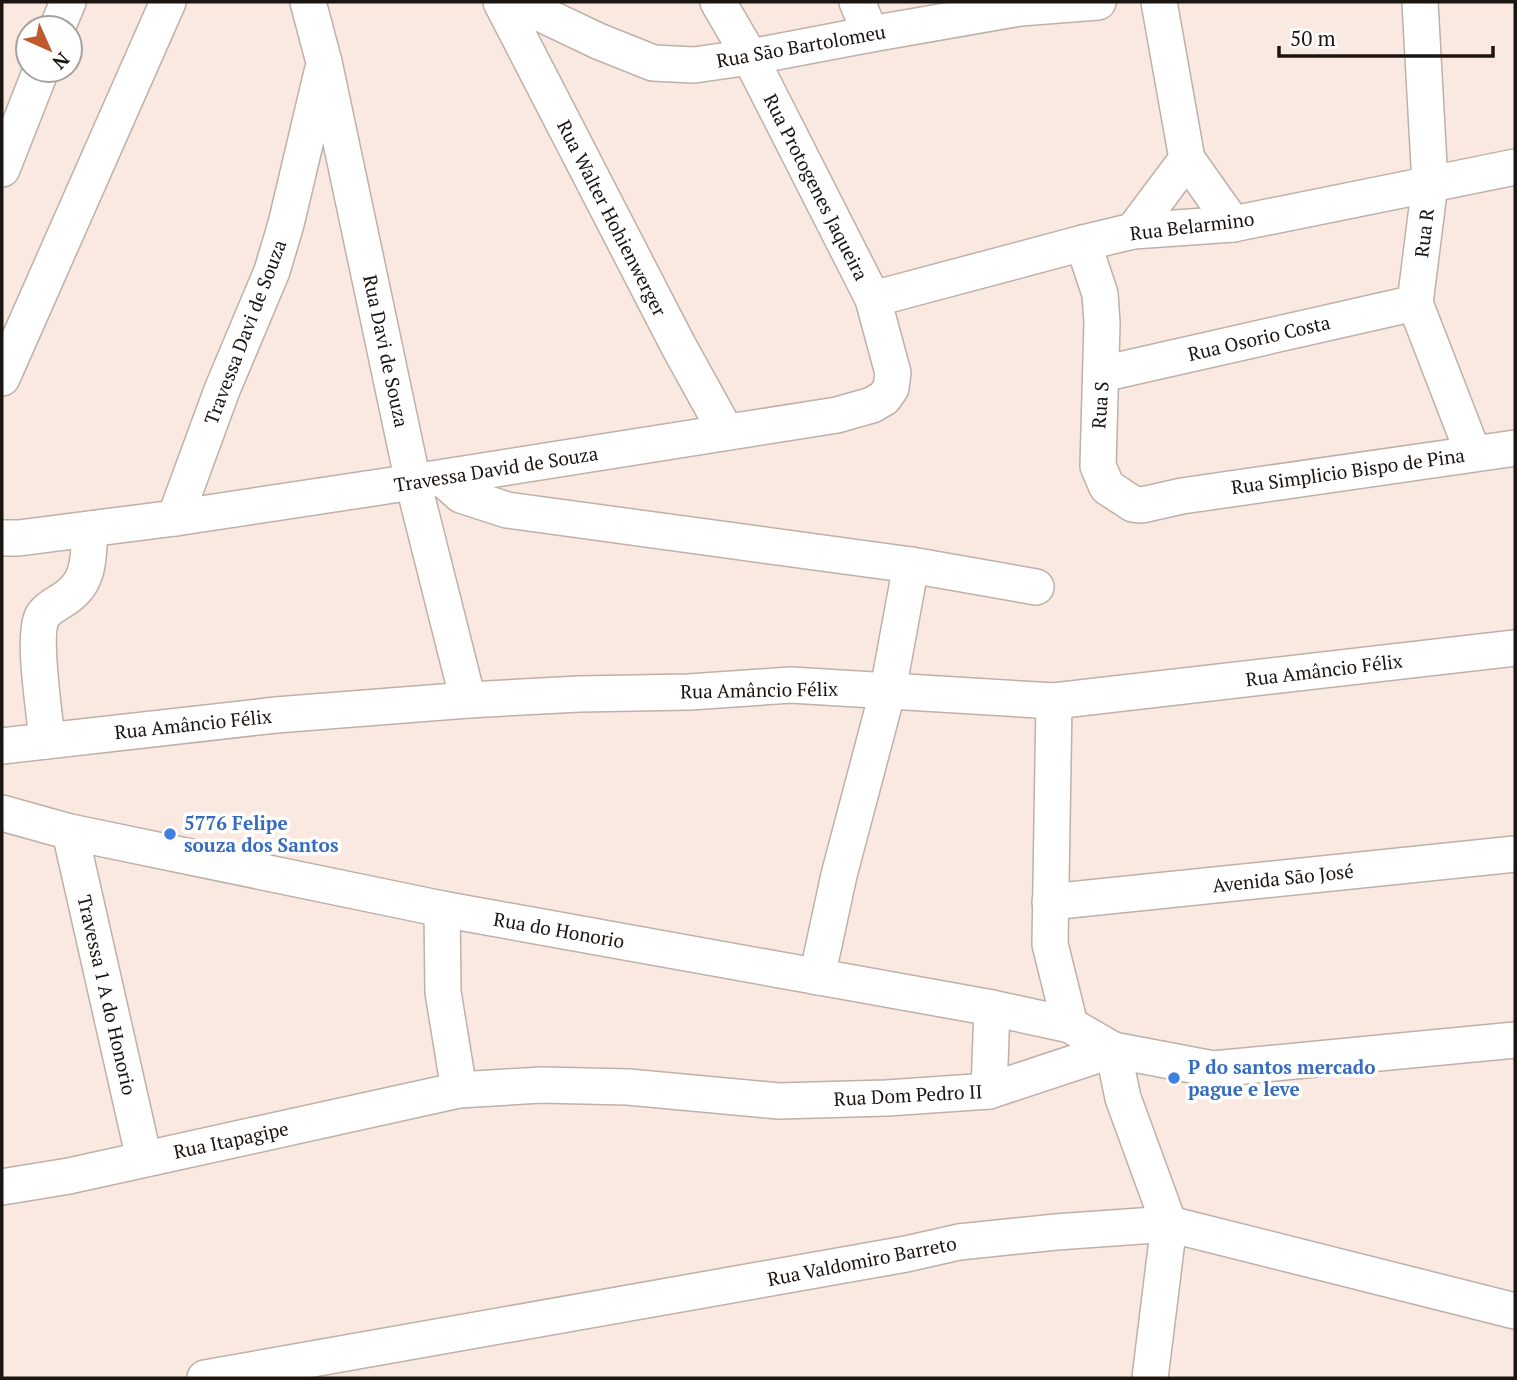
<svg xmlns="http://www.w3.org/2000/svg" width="1517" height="1380" viewBox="0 0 1517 1380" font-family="'PT Serif',serif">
	<rect width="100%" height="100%" fill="#f9e9e0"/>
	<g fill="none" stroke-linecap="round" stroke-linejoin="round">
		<defs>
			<g id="minor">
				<path d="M308 2 324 62 413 482 468 700"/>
				<path d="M501 2 678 345 726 432"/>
				<path d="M516 2 598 41 653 63 694 65 750 57 871 34 1020 8 1098 2"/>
				<path d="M857 2 871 34"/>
				<path d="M1420 2 1430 184 1415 303 1473 453"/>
				<path d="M57 28 68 2"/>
				<path d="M1187 159 1233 224"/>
				<path d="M2 169 41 70"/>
				<path d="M1133 231 1187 159 1159 2"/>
				<path d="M1083 243 1100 294 1102 323 1098 466 1107 487 1133 504 1142 505 1182 496 1515 448"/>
				<path d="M873 299 1083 243 1133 231 1233 224 1515 167"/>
				<path d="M1102 374 1415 303"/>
				<path d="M2 378 168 2"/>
				<path d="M442 478 461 495 507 510 911 565 1036 587"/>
				<path d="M175 518 222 390 272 271 286 224 322 72"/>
				<path d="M2 538H19L175 518 413 482 837 415 872 405 884 398 891 388 893 373 873 299 750 57 718 2"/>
				<path d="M1054 701 1050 944 1070 1025"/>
				<path d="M47 741C45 714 32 638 42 617 47 608 59 603 67 597 91 580 88 555 90 529"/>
				<path d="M2 746 276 715 468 700 579 694 689 692 791 685 1054 701 1515 648"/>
				<path d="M2 813 70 832 442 909 992 1008 1070 1025 1113 1050"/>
				<path d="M70 832 144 1159"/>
				<path d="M1050 902 1515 854"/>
				<path d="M442 909 443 992 459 1090"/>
				<path d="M817 977 839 875 888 690 911 565"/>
				<path d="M1113 1050 1123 1098 1169 1224 1150 1378"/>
				<path d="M989 1091 992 1008"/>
				<path d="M2 1187 69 1176 459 1090 541 1085 628 1087 779 1101 887 1098 989 1091 1113 1050 1213 1069 1515 1040"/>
				<path d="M205 1378 906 1254 959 1242 1056 1232 1169 1224 1515 1311"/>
			</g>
		</defs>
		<use href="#minor" stroke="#bfb0a8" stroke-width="38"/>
		<use href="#minor" stroke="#fff" stroke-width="35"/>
	</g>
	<g fill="#3f7fe0" stroke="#fff" stroke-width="2.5">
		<circle cx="170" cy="834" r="7"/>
		<circle cx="1174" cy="1078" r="7"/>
	</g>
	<g text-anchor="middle" stroke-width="7" stroke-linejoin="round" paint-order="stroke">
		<g font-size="19" fill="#1b1512" stroke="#fff">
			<text transform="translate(801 46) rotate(-10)" y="7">Rua São Bartolomeu</text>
			<text transform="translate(816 187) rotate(63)" y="7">Rua Protogenes Jaqueira</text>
			<text transform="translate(612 218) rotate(63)" y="7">Rua Walter Hohienwerger</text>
			<text transform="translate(1192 226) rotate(-7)" y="7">Rua Belarmino</text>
			<text transform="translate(1424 233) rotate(-83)" y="7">Rua R</text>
			<text transform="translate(245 332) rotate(-69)" y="7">Travessa Davi de Souza</text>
			<text transform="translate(1259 338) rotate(-13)" y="7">Rua Osorio Costa</text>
			<text transform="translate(386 351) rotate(78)" y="7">Rua Davi de Souza</text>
			<text transform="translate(1100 405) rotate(-86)" y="7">Rua S</text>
			<text transform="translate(496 469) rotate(-9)" y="7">Travessa David de Souza</text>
			<text transform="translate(1348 471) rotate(-8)" y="7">Rua Simplicio Bispo de Pina</text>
			<text transform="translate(1324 670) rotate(-7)" y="7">Rua Amâncio Félix</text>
			<text transform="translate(759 690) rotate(-1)" y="7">Rua Amâncio Félix</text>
			<text transform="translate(193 724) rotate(-6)" y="7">Rua Amâncio Félix</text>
			<text transform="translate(1283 878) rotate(-6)" y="7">Avenida São José</text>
			<text transform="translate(559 930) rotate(10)" y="7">Rua do Honorio</text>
			<text transform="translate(107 995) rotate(77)" y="7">Travessa 1 A do Honorio</text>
			<text transform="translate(908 1095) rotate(-3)" y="7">Rua Dom Pedro II</text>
			<text transform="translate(231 1140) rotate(-12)" y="7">Rua Itapagipe</text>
			<text transform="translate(862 1261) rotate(-11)" y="7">Rua Valdomiro Barreto</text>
		</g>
		<g font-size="19" font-weight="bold" fill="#366cbe" stroke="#fff" text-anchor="start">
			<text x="184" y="830">5776 Felipe<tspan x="184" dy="22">souza dos Santos</tspan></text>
			<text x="1188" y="1074">P do santos mercado<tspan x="1188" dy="22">pague e leve</tspan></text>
		</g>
	</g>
	<rect width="1517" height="1380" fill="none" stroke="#1b1512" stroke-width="7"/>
	<g transform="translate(49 49) rotate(135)"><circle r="33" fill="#ffffff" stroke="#a4a1a0" stroke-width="2"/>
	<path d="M0-5L12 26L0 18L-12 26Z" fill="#c05a2d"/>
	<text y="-10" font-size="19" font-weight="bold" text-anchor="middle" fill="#1b1512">N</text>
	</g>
	<path d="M1279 46v10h214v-10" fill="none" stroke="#1b1512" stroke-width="3.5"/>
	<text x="1290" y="46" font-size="21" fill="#1b1512" stroke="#ffffff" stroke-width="5" paint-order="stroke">50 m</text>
</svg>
